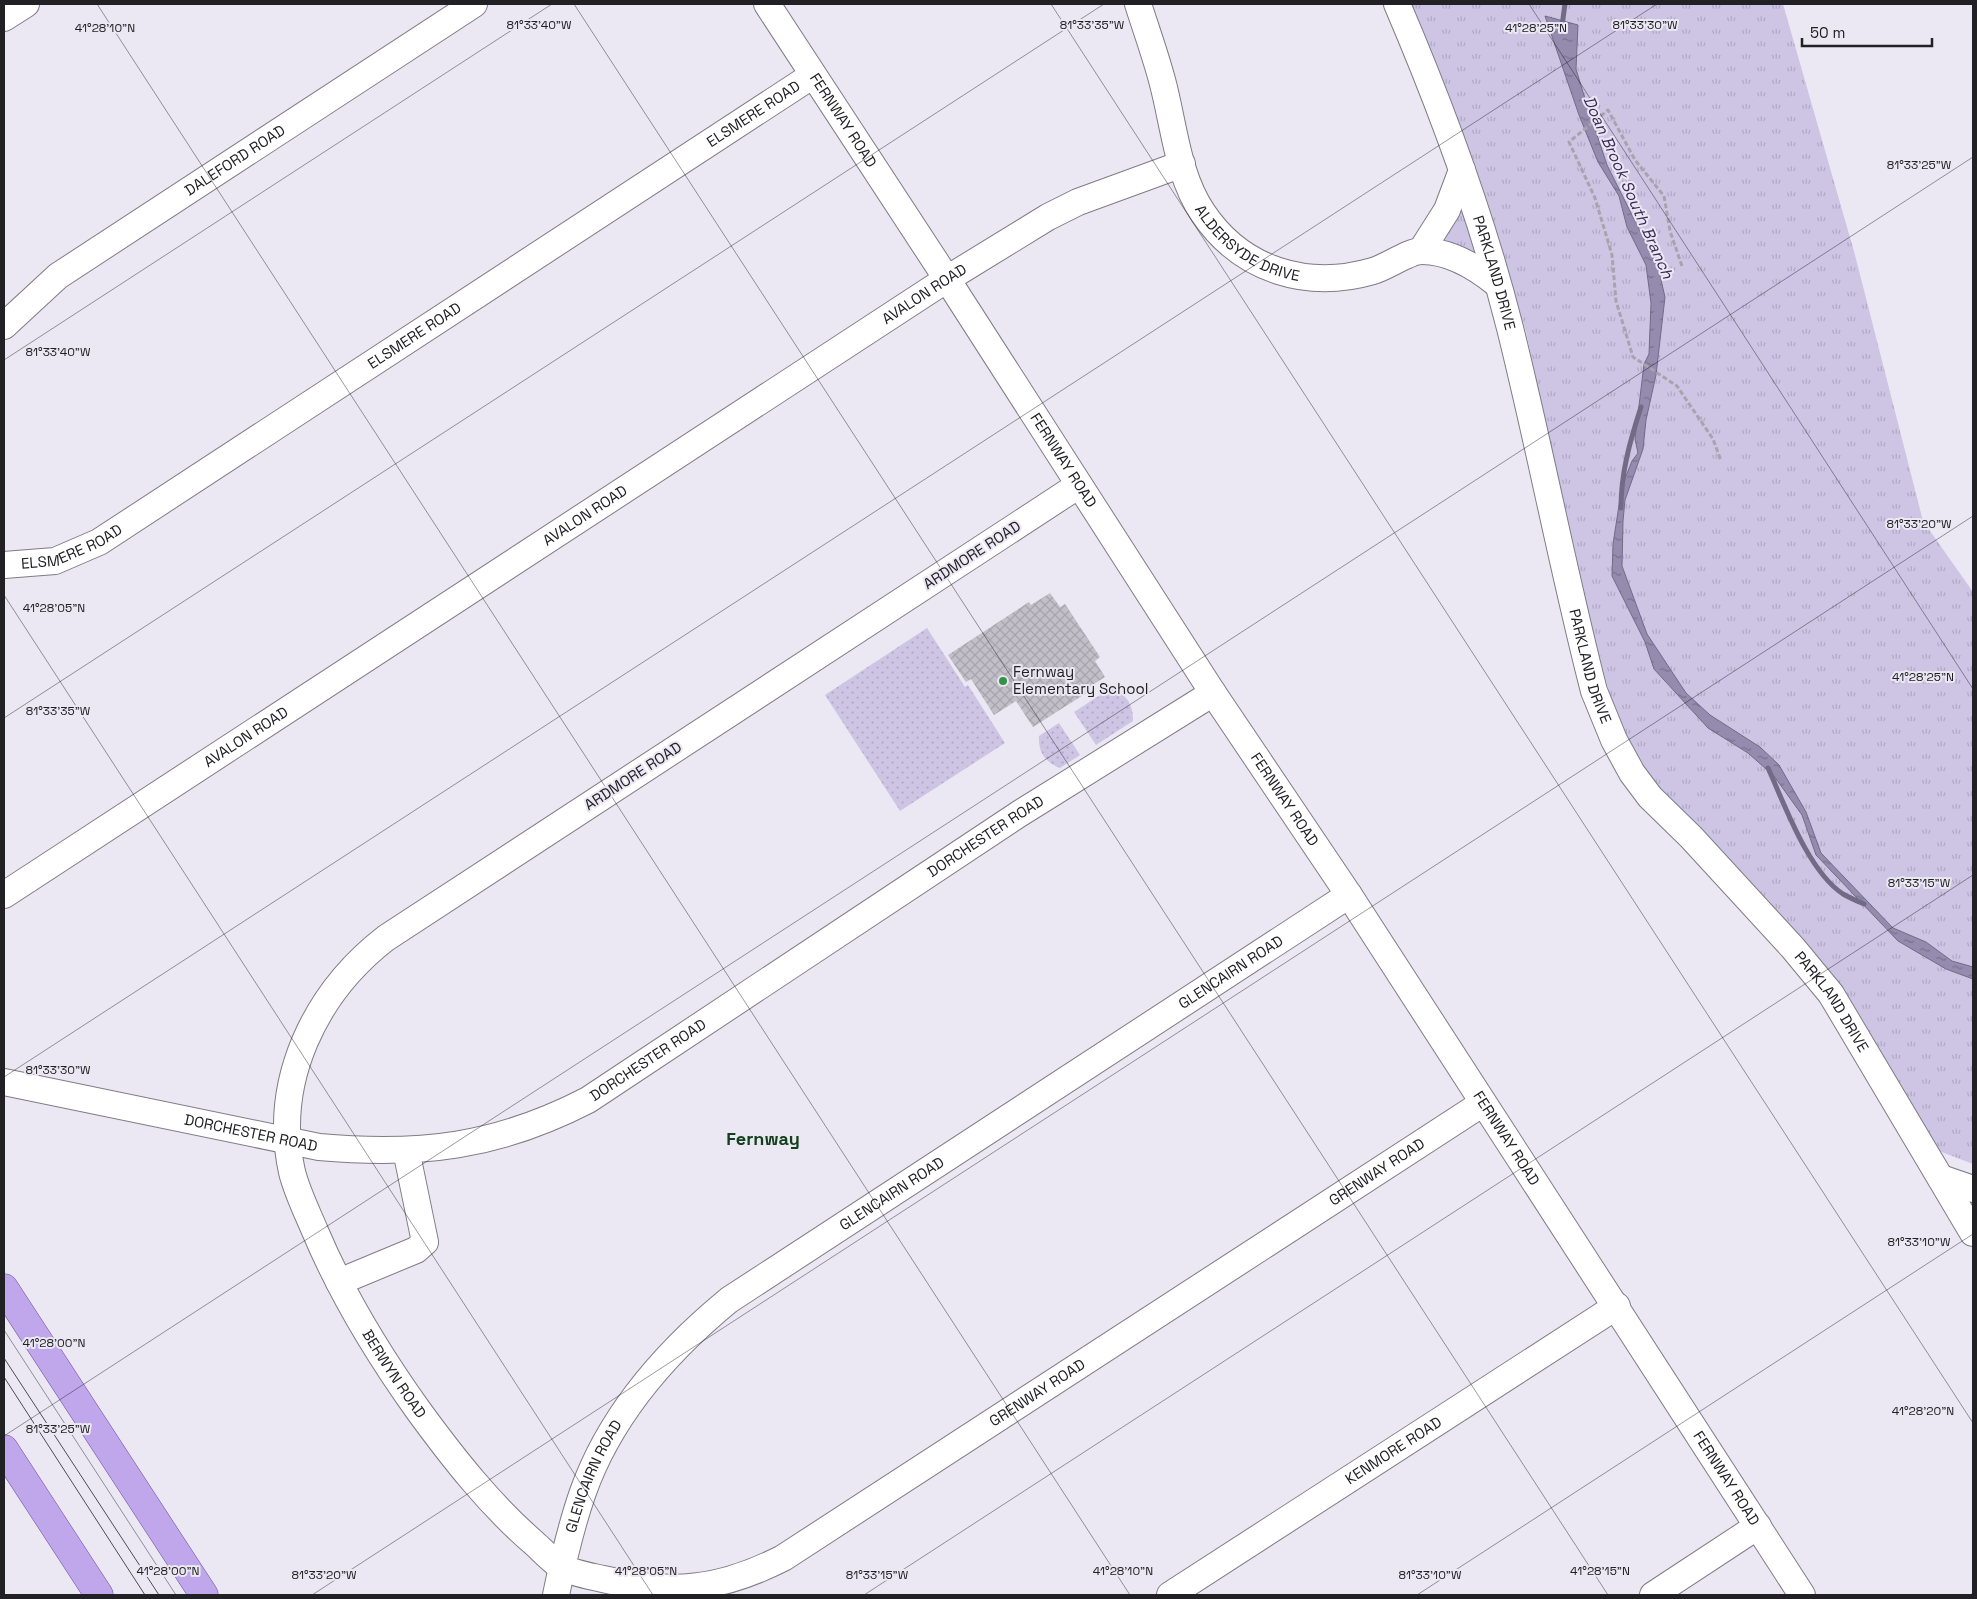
<svg xmlns="http://www.w3.org/2000/svg" width="1977" height="1599" viewBox="0 0 1977 1599" font-family="'Space Grotesk',sans-serif">
	<defs>
		<pattern id="grass-tufts" width="24" height="20" patternUnits="userSpaceOnUse" patternTransform="scale(1.25)"><rect width="24" height="20" fill="#cec5e5"/><path d="M3 7l-1-3M5 7V3M7 7l1-3M15 17l-1-3M17 17v-4M19 17l1-3" fill="none" stroke="#b1a9c4"/></pattern>
		<pattern id="park-dots" width="8" height="8" patternUnits="userSpaceOnUse" patternTransform="scale(1.25)"><rect width="8" height="8" fill="#cec5e5"/><path d="M2 2h.1M6 6h.1" fill="none" stroke="#b1a9c4" stroke-width="1.8" stroke-linecap="round"/></pattern>
		<pattern id="water-ripples" width="26" height="14" patternUnits="userSpaceOnUse" patternTransform="scale(1.25)"><rect width="26" height="14" fill="#948bae"/><path d="M2 4q2-2 4 0t4 0M15 11q2-2 4 0t4 0" fill="none" stroke="#78718d"/></pattern>
		<pattern id="building-cross-hatch" width="8" height="8" patternUnits="userSpaceOnUse" patternTransform="scale(1.25)"><rect width="8" height="8" fill="#c2bfc9"/><path d="M0 0l8 8M0 8l8-8" fill="none" stroke="#a6a4ac"/></pattern>
	</defs>
	<rect width="100%" height="100%" fill="#ebe8f3"/>
	<g fill="url(#grass-tufts)">
		<path d="M1408 4H1783L1855 255 1923 521 1973 592V1164L1939 1151 1646 776 1620 733 1581 588 1526 332 1490 218Z"/>
		<path d="M1456 188 1497 284 1431 234Z"/>
	</g>
	<g fill="url(#park-dots)">
		<path d="M927 628 965 687 968 685 1005 743 900 811 825 695Z"/>
		<path d="M1111 688C1127 695 1133 704 1133 721L1096 745 1074 712Z"/>
		<path d="M1059 723 1080 755 1060 768C1045 762 1038 752 1039 736Z"/>
	</g>
	<path fill="url(#water-ripples)" stroke="#726b85" d="M1545 16 1578 25 1576 69 1586 102 1607 165 1658 267 1665 297 1656 375 1646 420 1643 449 1625 500 1623 521 1622 566 1647 634 1686 693 1710 715 1760 747 1779 765 1806 812 1821 853 1893 928 1926 942 1952 961 1973 967V979L1946 969 1898 941 1816 855 1802 815 1774 776 1748 753 1708 728 1654 669 1645 642 1612 576 1613 544 1622 486 1632 461 1638 453 1635 439 1644 364 1649 354 1651 303 1646 265 1627 227 1619 196 1598 162 1579 115Z"/>
	<g fill="none" stroke-linecap="round" stroke-linejoin="round">
		<g stroke="#726b85" stroke-width="5">
			<path d="M1562 26 1565 4"/>
			<path d="M1621 508C1621 472 1630 441 1641 407"/>
			<path d="M1768 768C1785 805 1808 871 1843 894 1850 898 1857 901 1864 904"/>
		</g>
	</g>
	<path fill="url(#building-cross-hatch)" d="M1050 593 1060 607 1065 604 1100 657 1095 661 1105 677 1086 689 1088 692 1033 727 1016 701 994 715 971 679 966 682 948 655 1029 602 1031 605Z"/>
	<g fill="none" stroke-linecap="round" stroke-linejoin="round">
		<defs>
			<g id="minor">
				<path id="s1" d="M767 4 947 279 1213 693 1349 895 1802 1595"/>
				<path id="s2" d="M1138 4C1146 29 1155 54 1162 80 1174 124 1177 175 1203 213 1242 271 1308 290 1373 271 1387 267 1409 251 1422 251 1450 251 1476 267 1497 284"/>
				<path id="s3" d="M1397 4C1442 109 1482 217 1510 328 1540 448 1563 571 1594 691L1614 740 1632 773 1650 797 1691 837 1793 948 1831 994 1973 1233"/>
				<path d="M4 18 26 4"/>
				<path d="M1421 251 1447 210 1462 170"/>
				<path id="s4" d="M4 326 58 276 474 4"/>
				<path id="s5" d="M1079 485 386 938C315 993 272 1081 292 1172 297 1192 307 1212 315 1231 342 1295 378 1354 418 1410 453 1458 490 1505 534 1543 543 1551 551 1560 560 1566 571 1573 590 1576 603 1579 672 1595 720 1590 783 1558L1483 1103"/>
				<path id="s6" d="M4 565 55 561 99 542 813 75"/>
				<path id="s7" d="M4 895 947 279 1048 217 1078 202 1182 164"/>
				<path id="s8" d="M4 1082 319 1147C420 1156 497 1147 588 1100L1019 814 1213 693"/>
				<path d="M1941 1178 1973 1189"/>
				<path d="M339 1282 416 1250 425 1242 406 1150"/>
				<path id="s9" d="M556 1595C563 1561 571 1526 583 1492 610 1416 667 1351 729 1300L1349 895"/>
				<path id="s10" d="M1170 1595 1617 1306"/>
				<path d="M1653 1595 1758 1526"/>
			</g>
			<g id="major">
				<path d="M4 1288 204 1595"/>
				<path d="M4 1449 99 1595"/>
			</g>
		</defs>
		<use href="#minor" stroke="#7f7c86" stroke-width="28"/>
		<use href="#major" stroke="#6d529e" stroke-width="29"/>
		<path stroke="#a7a4ad" stroke-width="3" stroke-dasharray="5 2.5" stroke-linecap="butt" d="M1682 266 1670 231 1664 196 1635 160 1608 110 1569 142 1595 198 1607 238 1612 255 1616 301 1633 357 1677 386 1713 439 1721 461"/>
		<use href="#minor" stroke="#fff" stroke-width="26"/>
		<use href="#major" stroke="#c0a7ec" stroke-width="28"/>
		<g stroke="#4d4c51" stroke-width="1">
			<path d="M4 1358 159 1595"/>
			<path d="M4 1377 145 1595"/>
		</g>
	</g>
	<path fill="none" stroke="#212024" stroke-width="1" stroke-opacity="0.45" d="M97 4 1130 1595M574 4 1608 1595M1051 4 1973 1423M1529 4 1973 689M4 360 552 4M4 595 653 1595M4 718 1104 4M4 1077 1657 4M4 1330 176 1595M4 1436 1973 157M312 1595 1973 516M864 1595 1973 875M1417 1595 1973 1234M1970 1595 1973 1593"/>
	<circle fill="#319347" stroke="#ebe8f3" stroke-width="2" cx="1003" cy="681" r="5"/>
	<g text-anchor="middle" stroke-width="4" stroke-linejoin="round" paint-order="stroke">
		<g font-size="15" fill="#212024" stroke="#ebe8f3">
			<text dy="5" stroke="none"><textPath href="#s6" startOffset="881">ELSMERE ROAD</textPath></text>
			<text dy="5" stroke="none"><textPath href="#s1" startOffset="139">FERNWAY ROAD</textPath></text>
			<text dy="5" stroke="none"><textPath href="#s4" startOffset="285">DALEFORD ROAD</textPath></text>
			<text dy="5" stroke="none"><textPath href="#s2" startOffset="275">ALDERSYDE DRIVE</textPath></text>
			<text dy="5" stroke="none"><textPath href="#s3" startOffset="286">PARKLAND DRIVE</textPath></text>
			<text dy="5" stroke="none"><textPath href="#s7" startOffset="1099">AVALON ROAD</textPath></text>
			<text dy="5" stroke="none"><textPath href="#s6" startOffset="476">ELSMERE ROAD</textPath></text>
			<text dy="5" stroke="none"><textPath href="#s1" startOffset="544">FERNWAY ROAD</textPath></text>
			<text dy="5" stroke="none"><textPath href="#s7" startOffset="694">AVALON ROAD</textPath></text>
			<text dy="5" stroke="none"><textPath href="#s6" startOffset="71">ELSMERE ROAD</textPath></text>
			<text transform="translate(972 555) rotate(-33)" y="5">ARDMORE ROAD</text>
			<text dy="5" stroke="none"><textPath href="#s3" startOffset="691">PARKLAND DRIVE</textPath></text>
			<text dy="5" stroke="none"><textPath href="#s7" startOffset="289">AVALON ROAD</textPath></text>
			<text transform="translate(633 776) rotate(-33)" y="5">ARDMORE ROAD</text>
			<text dy="5" stroke="none"><textPath href="#s1" startOffset="949">FERNWAY ROAD</textPath></text>
			<text dy="5" stroke="none"><textPath href="#s8" startOffset="1076">DORCHESTER ROAD</textPath></text>
			<text dy="5" stroke="none"><textPath href="#s9" startOffset="950">GLENCAIRN ROAD</textPath></text>
			<text dy="5" stroke="none"><textPath href="#s3" startOffset="1111">PARKLAND DRIVE</textPath></text>
			<text dy="5" stroke="none"><textPath href="#s8" startOffset="671">DORCHESTER ROAD</textPath></text>
			<text dy="5" stroke="none"><textPath href="#s8" startOffset="252">DORCHESTER ROAD</textPath></text>
			<text dy="5" stroke="none"><textPath href="#s1" startOffset="1354">FERNWAY ROAD</textPath></text>
			<text dy="5" stroke="none"><textPath href="#s5" startOffset="2515">GRENWAY ROAD</textPath></text>
			<text dy="5" stroke="none"><textPath href="#s9" startOffset="545">GLENCAIRN ROAD</textPath></text>
			<text dy="5" stroke="none"><textPath href="#s5" startOffset="1321">BERWYN ROAD</textPath></text>
			<text dy="5" stroke="none"><textPath href="#s5" startOffset="2110">GRENWAY ROAD</textPath></text>
			<text dy="5" stroke="none"><textPath href="#s10" startOffset="266">KENMORE ROAD</textPath></text>
			<text dy="5" stroke="none"><textPath href="#s9" startOffset="125">GLENCAIRN ROAD</textPath></text>
			<text dy="5" stroke="none"><textPath href="#s1" startOffset="1759">FERNWAY ROAD</textPath></text>
		</g>
		<g font-size="15" fill="#212024" stroke="#ebe8f3" text-anchor="start">
			<text x="1013" y="677">Fernway<tspan x="1013" dy="17">Elementary School</tspan></text>
		</g>
		<g font-size="16" font-style="italic" fill="#3b2a59" stroke="#ebe8f3">
			<text transform="translate(1629 187) rotate(66)" y="6">Doan Brook South Branch</text>
		</g>
		<g font-size="18" font-weight="bold" fill="#12401c" stroke="#ebe8f3">
			<text x="763" y="1145">Fernway</text>
		</g>
	</g>
	<g font-size="12" text-anchor="middle" fill="#212024" stroke="#ebe8f3" stroke-width="4" stroke-linejoin="round" paint-order="stroke">
		<text x="539" y="29">81°33'40"W</text>
		<text x="1092" y="29">81°33'35"W</text>
		<text x="1645" y="29">81°33'30"W</text>
		<text x="105" y="32">41°28'10"N</text>
		<text x="1536" y="32">41°28'25"N</text>
		<text x="1919" y="169">81°33'25"W</text>
		<text x="58" y="356">81°33'40"W</text>
		<text x="1919" y="528">81°33'20"W</text>
		<text x="54" y="612">41°28'05"N</text>
		<text x="1923" y="681">41°28'25"N</text>
		<text x="58" y="715">81°33'35"W</text>
		<text x="1919" y="887">81°33'15"W</text>
		<text x="58" y="1074">81°33'30"W</text>
		<text x="1919" y="1246">81°33'10"W</text>
		<text x="54" y="1347">41°28'00"N</text>
		<text x="1923" y="1415">41°28'20"N</text>
		<text x="58" y="1433">81°33'25"W</text>
		<text x="168" y="1575">41°28'00"N</text>
		<text x="646" y="1575">41°28'05"N</text>
		<text x="1123" y="1575">41°28'10"N</text>
		<text x="1600" y="1575">41°28'15"N</text>
		<text x="324" y="1579">81°33'20"W</text>
		<text x="877" y="1579">81°33'15"W</text>
		<text x="1430" y="1579">81°33'10"W</text>
	</g>
	<rect width="1977" height="1599" fill="none" stroke="#212024" stroke-width="10"/>
	<path d="M1802 38v8h130v-8" fill="none" stroke="#212024" stroke-width="2.5"/>
	<text x="1810" y="38" font-size="15" fill="#212024" stroke="#ebe8f3" stroke-width="4" paint-order="stroke">50 m</text>
</svg>
